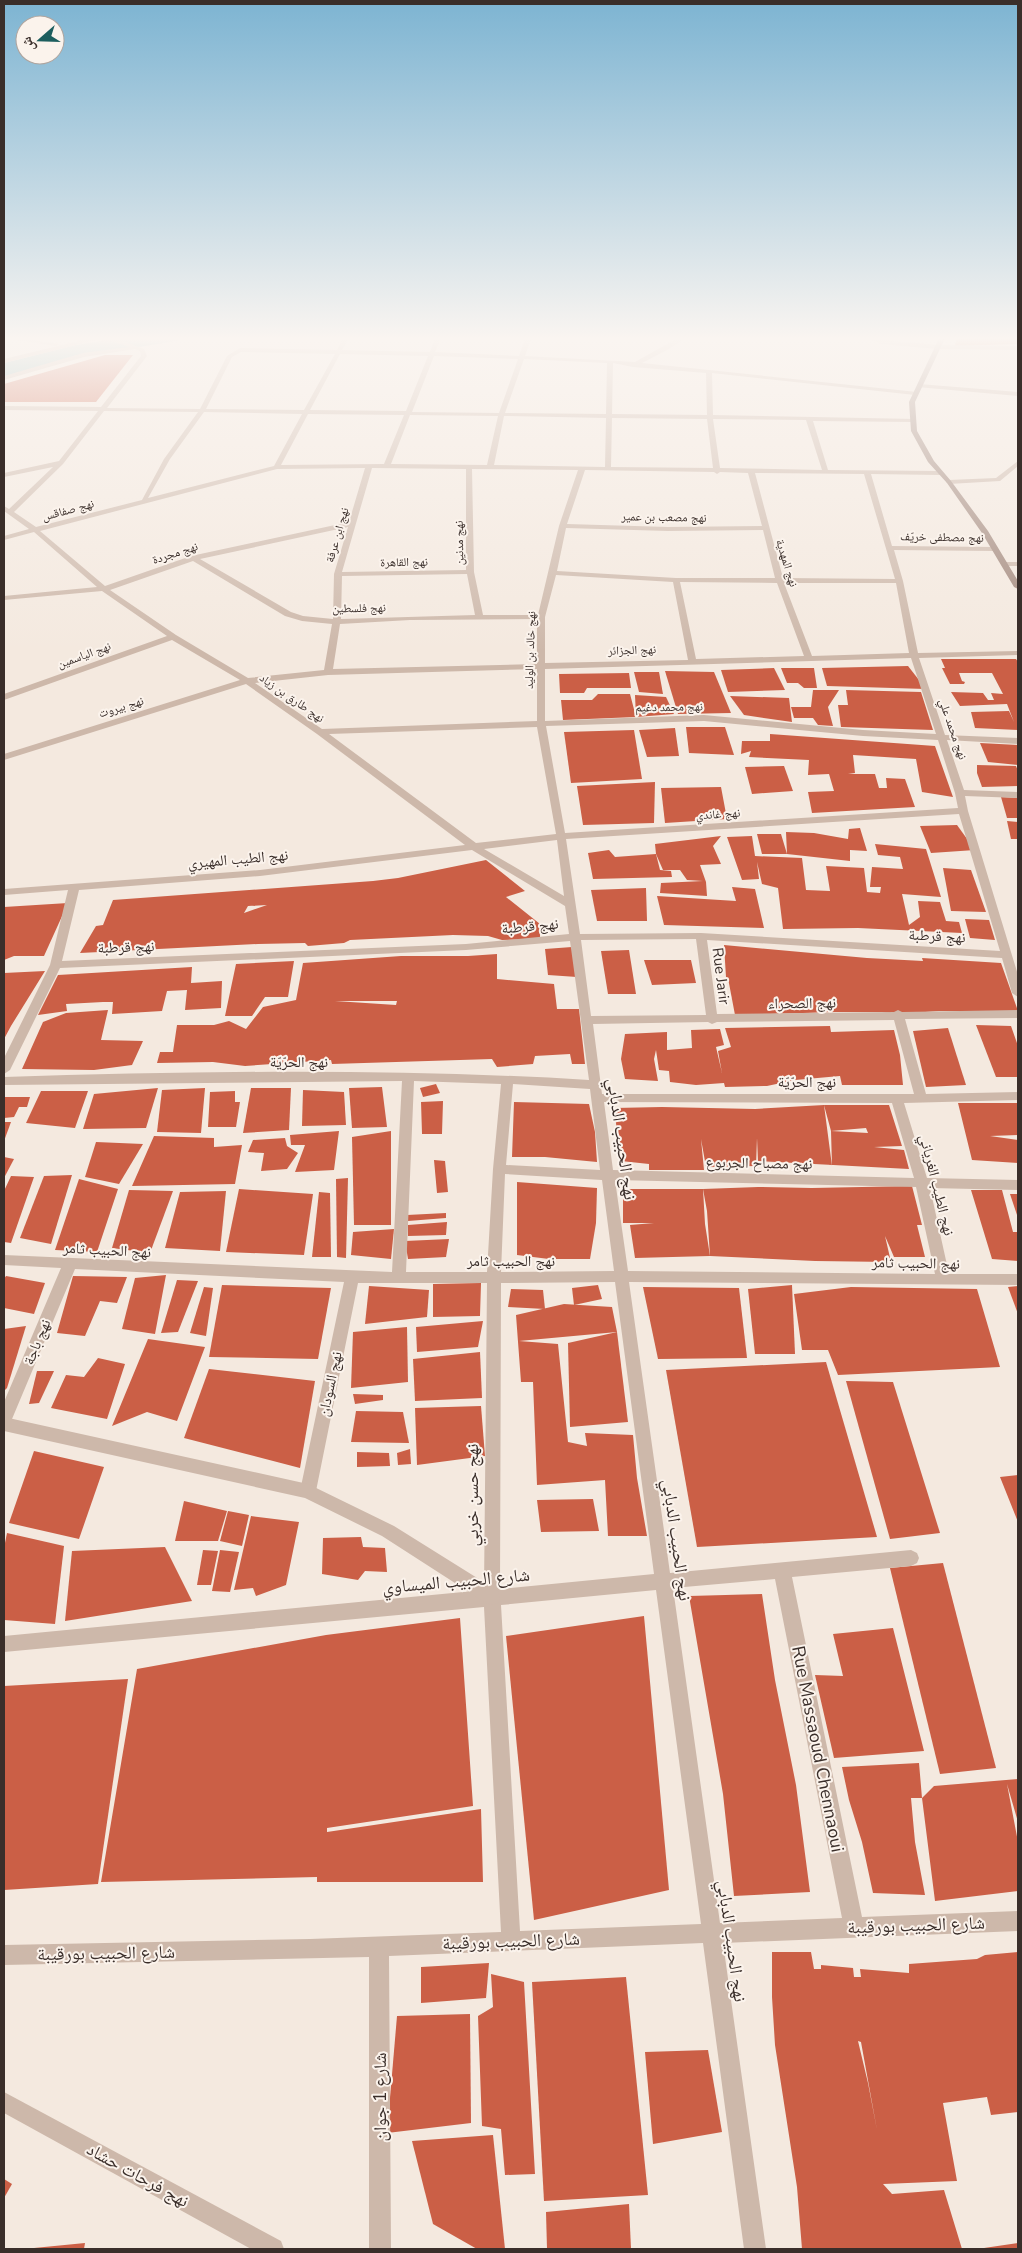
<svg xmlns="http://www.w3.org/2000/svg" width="1022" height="2253" viewBox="0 0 1022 2253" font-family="'Nunito Sans','Noto Naskh Arabic',sans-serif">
	<rect width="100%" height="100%" fill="#f4e9df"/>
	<g fill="#7cb3b2">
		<path d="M132 336H216L150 343Z"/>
		<path d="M113 339 129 345 102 349 4 375V366L85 344Z"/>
	</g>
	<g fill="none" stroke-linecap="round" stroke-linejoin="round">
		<path fill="#7cb3b2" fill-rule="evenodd" d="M133 336H180L177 340 170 342 77 357 4 377V363L76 345Z"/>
	</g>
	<g fill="#cb5f46" fill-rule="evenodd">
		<path d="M957 336H1018V344L955 346Z"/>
		<path d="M105 355H133L96 402H4V384Z"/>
		<path d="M941 659H1016L1018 662V730L975 728 971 712 1009 711 1014 722 1007 704 960 706 951 692 983 693 988 700H994L991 693 1003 694 992 673H959L962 681 965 682 964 684H950L942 668H945Z"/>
		<path d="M908 666 926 689 827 686 822 668Z"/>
		<path d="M774 668 785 690 728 692 721 670Z"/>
		<path d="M781 668H814L817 688H804L798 683H787Z"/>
		<path d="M665 671 714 672 731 713 678 714Z"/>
		<path d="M634 672H659L663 694 639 692Z"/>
		<path d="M629 673 631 688H587L584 693H560L559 674Z"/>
		<path d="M813 690H839L828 707 833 726 818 725 813 718H794L791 707H811Z"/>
		<path d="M846 690 921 692 933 730 841 727 838 705H848Z"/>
		<path d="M598 694H630L636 717 563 720 561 700H592Z"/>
		<path d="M635 695 666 697 674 714 636 717Z"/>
		<path d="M730 696 789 698 792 722 744 715Z"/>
		<path d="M686 727H725L734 755 689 753Z"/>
		<path d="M675 728 679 756 647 757 639 730Z"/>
		<path d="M634 730 642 779 571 783 564 732Z"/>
		<path d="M770 734 935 746 953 797 922 792 916 759 853 755 855 773 848 774H875L879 788H887L886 778 905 779 915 807 812 813 808 792 834 791 829 774 808 775 809 760 749 757 751 751 741 754 742 741H770Z"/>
		<path d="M980 743 1018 745V765L988 762Z"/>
		<path d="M977 765 1016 766 1018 771V786L982 787 977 773Z"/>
		<path d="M784 766 793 791 752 794 745 767Z"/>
		<path d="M655 782 654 823 583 825 577 786Z"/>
		<path d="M721 787 727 819 665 823 661 788Z"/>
		<path d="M1001 797 1018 798V818H1007Z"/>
		<path d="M1007 821 1018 822V839H1011Z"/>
		<path d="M957 825 975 850 931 853 920 826Z"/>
		<path d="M860 828 867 851 850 850V861L787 854H762L757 834H781L787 854 786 832 814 833 848 839 849 829Z"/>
		<path d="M721 836 713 846 721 864 700 865 706 882 707 896 660 893 661 883 703 881 687 880 680 870H663L656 854 655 844Z"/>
		<path d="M752 836 755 856 802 858 806 890 830 891 826 866 864 868 867 892 880 893 881 887H870L872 867 903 869 900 857 878 855 875 844 926 849 941 897 902 894 909 925 920 917 918 901 940 902 946 921 959 922 962 933 858 928 783 929 778 888 762 884 757 862 759 879 742 880 727 837Z"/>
		<path d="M609 850 615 857 656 854 660 870 671 871 672 877 593 879 588 853Z"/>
		<path d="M486 860 525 891 506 897 540 924V939L502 940 488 936 453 935 350 940 344 943 308 946 305 943 258 944 80 953 96 926 103 925 113 900 373 881 398 878ZM267 905 244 913 248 906Z"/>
		<path d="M943 868 971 870 986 912 951 911Z"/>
		<path d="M732 887 755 889 764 928 664 925 657 896 736 901Z"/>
		<path d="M646 888 647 921H597L591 890Z"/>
		<path d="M68 903 44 956H14L4 960V907Z"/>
		<path d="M965 919 989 920 995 940 970 938Z"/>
		<path d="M724 945 867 958 923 961 922 958 1001 963 1018 1011H939L898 1014 882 1012H835L735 1015 728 978 726 977Z"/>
		<path d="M572 947 577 977 548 975 545 949Z"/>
		<path d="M629 950 636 994H608L601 951Z"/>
		<path d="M497 954V979L554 984 557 1009H579L585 1064H572L570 1054 535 1056 533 1064 497 1067 492 1059 332 1064 331 1060 245 1066 213 1062 157 1063 160 1052H173L177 1025H214L229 1021 246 1029 263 1007 296 1000 303 963 401 956H468ZM335 1001H397L396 1005Z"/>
		<path d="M644 960H691L696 983 652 985Z"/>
		<path d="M294 961 288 997H265L252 1016H225L236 964Z"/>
		<path d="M192 967 191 983 222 981 221 1008 185 1010 187 990 167 991 162 1011 112 1014 113 1002H103L66 1004 67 1011 38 1015 58 975Z"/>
		<path d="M45 971 11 1026 4 1039V973Z"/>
		<path d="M108 1010 101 1040 143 1041 132 1065 94 1070 22 1069 43 1022 66 1013Z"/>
		<path d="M976 1025 1011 1026 1018 1046V1077H996Z"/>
		<path d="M830 1026 831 1032 894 1030 900 1055 903 1085H842L840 1076 795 1080 767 1086 725 1087 724 1083 696 1085 670 1082 669 1071 659 1070 656 1050 654 1059 658 1081 625 1079 621 1059 625 1034 667 1032V1050L692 1048 691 1030 720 1029 724 1045 716 1047 722 1073 718 1051 731 1047 725 1028Z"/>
		<path d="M948 1028 966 1085 926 1087 913 1031Z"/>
		<path d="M436 1084 440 1093 423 1097 420 1088Z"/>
		<path d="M382 1087 387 1127 352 1128 349 1088Z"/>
		<path d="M158 1088 146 1128 83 1129 94 1094Z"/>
		<path d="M205 1088 201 1133 157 1132 162 1090Z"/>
		<path d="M251 1088H291L289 1130 243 1133Z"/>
		<path d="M303 1090 344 1092 346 1125 302 1126Z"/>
		<path d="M41 1091H88L75 1128 26 1123Z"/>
		<path d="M235 1091V1102H240L236 1127H208L210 1092Z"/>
		<path d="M4 1097H30L27 1107H19L14 1117 4 1118Z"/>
		<path d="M443 1101 442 1134H422L421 1102Z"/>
		<path d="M514 1102 589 1104 595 1132 597 1162 545 1157H512Z"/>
		<path d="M958 1103H1018V1135L990 1136 1018 1140V1163L972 1160Z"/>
		<path d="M824 1105H889L902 1146 874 1147 904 1150 909 1169 758 1161 757 1138 756 1166 706 1167 701 1139 704 1170H649V1164L621 1161 614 1108 662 1107 755 1109ZM824 1105 831 1131 866 1128 868 1133 831 1131 832 1166Z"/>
		<path d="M4 1122H11L4 1141Z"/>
		<path d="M339 1131 334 1170 295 1172 305 1145H291L290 1135Z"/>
		<path d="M391 1131V1225H354L352 1137Z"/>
		<path d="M154 1136 214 1138V1147L242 1145 235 1184 132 1186Z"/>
		<path d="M285 1138 287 1146 298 1153 287 1169 261 1171 264 1153 248 1152 253 1140Z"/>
		<path d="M96 1142 143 1144 119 1184 85 1177Z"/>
		<path d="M4 1157 14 1159 4 1178Z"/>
		<path d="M434 1160 445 1161 448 1192 437 1193Z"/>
		<path d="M72 1175 51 1244 20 1238 44 1176Z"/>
		<path d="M11 1176 34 1177 11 1243 4 1242V1191Z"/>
		<path d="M348 1178 346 1258 337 1257 336 1179Z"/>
		<path d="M79 1179 118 1189 97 1252 55 1250Z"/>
		<path d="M517 1182 597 1188 596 1223 590 1259H549L517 1255Z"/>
		<path d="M912 1186 922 1225H917L925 1257H894L885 1236 891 1262 815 1261 710 1256 707 1211 703 1189 758 1187 812 1188Z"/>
		<path d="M239 1189 313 1194 304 1255 226 1252Z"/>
		<path d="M623 1189H703L705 1224 710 1256 635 1258 630 1225 654 1223H623Z"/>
		<path d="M129 1190 173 1191 150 1253 112 1248Z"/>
		<path d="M971 1190H1002L1013 1232H1018V1261L992 1259Z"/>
		<path d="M226 1191 220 1251 165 1248 180 1192Z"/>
		<path d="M319 1192 330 1193 331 1257H312Z"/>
		<path d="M1010 1194H1018V1218Z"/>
		<path d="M446 1213V1218L408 1221 407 1215Z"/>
		<path d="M447 1222 446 1235 408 1236V1225Z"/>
		<path d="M394 1229 391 1259 351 1255 353 1232Z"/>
		<path d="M449 1239 446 1257 408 1259 405 1241Z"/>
		<path d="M166 1275 155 1334 122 1329 135 1278Z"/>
		<path d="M6 1276 45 1283 34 1314 4 1308V1279Z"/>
		<path d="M73 1276 127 1277 117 1303 100 1301 85 1336 57 1333Z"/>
		<path d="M177 1280 198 1281 178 1332 161 1333Z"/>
		<path d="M481 1283 480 1316 433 1317V1284Z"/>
		<path d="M222 1285 331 1288 318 1359 209 1357Z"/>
		<path d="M598 1285 602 1299 574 1305 572 1288Z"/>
		<path d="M792 1285 795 1354H755L748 1289Z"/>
		<path d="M369 1286 429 1290 427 1317 365 1324Z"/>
		<path d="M1018 1286V1314L1008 1287Z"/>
		<path d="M204 1287 213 1288 206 1336 190 1333Z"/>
		<path d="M643 1287 739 1288 747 1358 658 1359Z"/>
		<path d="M851 1287 977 1289 1000 1367 838 1375 828 1350H802L794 1294Z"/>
		<path d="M511 1289 543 1290 545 1309 508 1307Z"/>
		<path d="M564 1304 612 1307 617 1332 519 1341 558 1344 568 1442 587 1446 585 1433 633 1435 637 1478 647 1536H608L605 1480 537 1485 533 1382H521L516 1315Z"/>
		<path d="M483 1321 478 1347 417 1352 416 1327Z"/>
		<path d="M26 1326 7 1388 4 1391V1329Z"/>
		<path d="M407 1327 408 1382 351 1388 353 1332Z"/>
		<path d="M617 1332 628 1422 570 1427 568 1343Z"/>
		<path d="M148 1339 205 1347 177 1421 147 1412 112 1426Z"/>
		<path d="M480 1352 482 1398 415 1401 413 1359Z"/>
		<path d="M98 1358 125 1364 107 1419 51 1408 66 1375 84 1377Z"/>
		<path d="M826 1362 877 1537 697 1547 666 1370Z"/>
		<path d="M209 1369 315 1381 300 1468 184 1438Z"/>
		<path d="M37 1371H54L39 1403 29 1404Z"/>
		<path d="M846 1381 893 1382 940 1533 890 1539Z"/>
		<path d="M353 1394 383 1395V1400L355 1404Z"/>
		<path d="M481 1406 485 1456 417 1465 415 1408Z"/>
		<path d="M356 1411 403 1412 409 1443 351 1442Z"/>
		<path d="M410 1449 411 1464 398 1465 397 1453Z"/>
		<path d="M34 1451 104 1467 79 1539 9 1523Z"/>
		<path d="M357 1452 389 1453 390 1466 357 1467Z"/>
		<path d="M1018 1475V1522L1000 1477Z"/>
		<path d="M593 1499 599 1531 541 1532 537 1500Z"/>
		<path d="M184 1501 227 1511 218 1541H175Z"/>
		<path d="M228 1511 249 1515 242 1546 220 1541Z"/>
		<path d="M251 1516 299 1522 286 1585 256 1596 253 1588 234 1590Z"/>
		<path d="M7 1533 64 1546 55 1624 4 1620V1548Z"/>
		<path d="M361 1537 363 1547 385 1548 387 1572 365 1571 358 1580 322 1574 323 1538Z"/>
		<path d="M165 1547 192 1601 65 1621 72 1551Z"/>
		<path d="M203 1550 218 1551 211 1585H197Z"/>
		<path d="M220 1550 239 1552 230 1592 212 1591Z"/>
		<path d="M943 1563 996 1768 940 1774 890 1568Z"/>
		<path d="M762 1594 775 1680 796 1785 810 1892 734 1896 723 1794 689 1596Z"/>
		<path d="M644 1616 669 1890 534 1920 506 1636Z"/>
		<path d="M460 1618 473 1806 327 1828V1832L481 1809 483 1882H317V1877L101 1882 137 1669 326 1635Z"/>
		<path d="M893 1628 924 1751 834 1758 815 1675 843 1676 833 1634Z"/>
		<path d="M128 1679 98 1884 4 1890V1686Z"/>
		<path d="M919 1763 922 1798 934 1786 1018 1779V1822L1007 1784 1018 1842V1891L935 1901 922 1798H911L915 1842 925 1895 873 1893 862 1842 849 1800 842 1767Z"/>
		<path d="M772 1952H811L814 1969H821V1965L853 1968 854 1977H861L860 1969 909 1973V1964L977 1959 985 1955 1018 1952V2112L991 2115 987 2097 943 2103 957 2181 883 2184 892 2194 944 2190 962 2249H802L797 2187 775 2045 772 1997ZM858 2041 861 2042 877 2130 868 2083Z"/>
		<path d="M489 1963 486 1998 421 2003V1967Z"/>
		<path d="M491 1974 524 1982 535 2174 505 2175 501 2129 482 2126 478 2016 493 2007Z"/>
		<path d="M626 1977 648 2195 544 2201 532 1982Z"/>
		<path d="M470 2014 471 2123 387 2133 397 2016Z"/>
		<path d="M708 2050 722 2132 653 2144 645 2052Z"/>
		<path d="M493 2135 505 2249H477L433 2224 412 2141Z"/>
		<path d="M4 2179 12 2184 4 2198Z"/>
		<path d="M629 2204 631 2249H547L546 2212Z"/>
		<path d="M85 2243 84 2249H34V2248Z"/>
		<path d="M1018 2243V2249H984V2248Z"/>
	</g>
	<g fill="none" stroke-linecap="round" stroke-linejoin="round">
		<g fill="#cdb8aa" fill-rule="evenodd">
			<path d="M4 336 59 344 56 346 4 338Z"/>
			<path d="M99 336H109L144 349 147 356 107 408 200 409 227 356 240 348 337 350 344 336H350L342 350 430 352 436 336H442L435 352 519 356 526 336H532L525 356 635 362 676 339 644 338 641 336H688L669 349 642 363 917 392 915 395 712 373 713 415 916 419 914 422 813 421 828 470 940 471 943 473 940 475 871 474 892 546 994 547 998 549 994 551 894 550 903 581 918 653 1018 651V655L919 658 945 735 1018 738V744L947 740 964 790 1018 792V798L965 796 968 811 1018 975V997L1012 993 1002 958 707 940 717 1014 894 1012 898 1010 902 1012 1018 1010V1018L905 1019 926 1094 1018 1092V1100L904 1103 927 1178 1018 1180V1190L930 1188 949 1274H1018V1285L629 1282 670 1573 911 1550 917 1553 919 1558 917 1563 911 1566 792 1577 862 1917 1018 1911V1931L723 1943 766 2249H744L703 1943 389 1956 391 2249H369V1957L4 1965V1945L310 1939 501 1932 484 1607 4 1652V1636L484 1590 487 1283H358L316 1491 314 1496 308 1498 302 1496 300 1491 344 1282 75 1269 12 1419 9 1424 4 1425V1402L61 1268 4 1265V1255L392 1272 402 1081 4 1085V1077C198 1071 394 1068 589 1080L570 941 466 950 60 968 10 1070 4 1074V1058L50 965 68 890 4 895V889L260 870 465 845 317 734 246 684 4 760V754L240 680 172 640 4 700V694L167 636 102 591 4 600V596L97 587 34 532 4 540V536L29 529 4 511V506L9 509 53 467 4 477V473L59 461 98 411 4 410V406L101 407 141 356 140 351 135 349 84 357 4 380V376L83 353 129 347 104 338 4 363V359ZM241 352 335 354 304 410 206 409 232 357ZM340 354 428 356 406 411 310 410ZM434 356 518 359 499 413 412 412ZM524 359 607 363 606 414 505 413ZM613 363 633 367 706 373 707 415 612 414ZM104 411 198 412 164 459 142 500 36 527 14 512 63 464ZM204 412 302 414 274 466 148 498 170 459ZM308 414 404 415 384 464 281 465ZM410 415 498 416 487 465 391 464ZM504 416 606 418 605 467 494 465ZM612 418 707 419 713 468 611 467ZM713 419 806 420 822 470 720 468ZM365 468 349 522 191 556 105 586 40 531 277 469ZM372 468 466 469V570L342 572ZM472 469 578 470 559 526 538 615H483L474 572ZM585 470 714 472 717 474 720 472 748 473 762 526 668 527 567 524ZM755 473 864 474 895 579 783 578ZM348 527 334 574 333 619 303 616 291 612 200 559ZM566 528 668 531 763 530 775 578H676L557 571ZM193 561 285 616 302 621 332 624 324 670 248 678 176 635 110 590ZM467 574 475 615 341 619 342 576ZM556 575 673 582 688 660 545 663V617ZM680 582 777 583 804 656 696 659ZM784 583H896L909 653 812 656ZM537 619V664L333 669 340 624 410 620ZM911 658 936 734 863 730 704 715 545 721V669ZM537 669V721L322 729 255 683 328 675ZM704 721 863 736 938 740 955 793 958 808 565 833 546 726ZM537 727 556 834 476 843 329 734ZM959 814 1000 951 701 933 580 934 566 839ZM557 840 564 896 484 849ZM472 850 565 906 569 934 466 944 62 961 79 890 260 876ZM696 939 706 1015 591 1016 581 940ZM894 1020 914 1094H602L593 1024 708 1022 712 1024 717 1022ZM414 1081 501 1084 493 1169 487 1272H406ZM513 1084 590 1089 600 1170 506 1165ZM604 1102 892 1103 914 1178 613 1170ZM505 1174 602 1180 614 1271 501 1272ZM615 1180 916 1187 935 1274 628 1271ZM615 1282 654 1574 500 1589 501 1283ZM775 1579 842 1918 720 1923 673 1588ZM656 1590 701 1924 520 1931 501 1605Z"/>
			<path d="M868 336H874L882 340 940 345 1018 346V350L937 349 881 344 872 340Z"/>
			<path d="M919 384 1018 392V396L917 387Z"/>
			<path d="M1018 461V466L1000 481 949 484 946 482 949 480 996 478Z"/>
			<rect x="1002" y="562" width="16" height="4"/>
			<path d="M4 2092 281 2241 284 2249H251L4 2113Z"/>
		</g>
		<path fill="#cdb8aa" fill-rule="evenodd" d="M4 1417 308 1484 394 1526 498 1591 500 1597 498 1603 492 1605 486 1603 382 1536 305 1498 4 1431Z"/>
		<path fill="#a1877b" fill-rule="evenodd" d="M940 336H946L915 402 917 431 934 461 951 481 988 531 1018 581V589L1014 587 982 533 947 483 928 462 911 431 909 402Z"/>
	</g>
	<linearGradient id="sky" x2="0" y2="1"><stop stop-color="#7db4d2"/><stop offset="0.52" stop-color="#faf5f1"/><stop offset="1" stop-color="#faf5f1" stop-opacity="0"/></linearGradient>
	<rect width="1022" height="651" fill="url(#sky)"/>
	<g text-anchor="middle" stroke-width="4" stroke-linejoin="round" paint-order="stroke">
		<g font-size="12" fill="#3a2e2a" stroke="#fbf3ec">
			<text transform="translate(68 510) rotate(-15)" y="4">نهج صفاقس</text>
			<text transform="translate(664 517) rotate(1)" y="4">نهج مصعب بن عمير</text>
			<text transform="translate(337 535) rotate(-74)" y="4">نهج ابن عرفة</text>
			<text transform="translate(942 537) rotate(1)" y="4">نهج مصطفى خريّف</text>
			<text transform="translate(459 543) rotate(-91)" y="4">نهج مدنين</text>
			<text transform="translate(175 553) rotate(-18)" y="4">نهج مجردة</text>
			<text transform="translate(404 562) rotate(-1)" y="4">نهج القاهرة</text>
			<text transform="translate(787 563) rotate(73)" y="4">نهج المهدية</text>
			<text transform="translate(359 608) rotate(-1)" y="4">نهج فلسطين</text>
			<text transform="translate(530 650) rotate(-88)" y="4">نهج خالد بن الوليد</text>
			<text transform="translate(632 650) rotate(-2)" y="4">نهج الجزائر</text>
			<text transform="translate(84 655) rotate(-20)" y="4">نهج الياسمين</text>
			<text transform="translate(292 698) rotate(35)" y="4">نهج طارق بن زياد</text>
			<text transform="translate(121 707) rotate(-17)" y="4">نهج بيروت</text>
			<text transform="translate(669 707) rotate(-1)" y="4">نهج محمد دغيم</text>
			<text transform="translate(953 729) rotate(71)" y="4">نهج محمد علي</text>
			<text transform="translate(718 814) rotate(-4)" y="4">نهج غاندي</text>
		</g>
		<g font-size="15" fill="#3a2e2a" stroke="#fbf3ec">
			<text transform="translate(238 859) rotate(-5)" y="5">نهج الطيب المهيري</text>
			<text transform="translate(530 926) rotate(-5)" y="5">نهج قرطبة</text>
			<text transform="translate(937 936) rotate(3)" y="5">نهج قرطبة</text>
			<text transform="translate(126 947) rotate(-2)" y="5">نهج قرطبة</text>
			<text transform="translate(721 976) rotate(83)" y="5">Rue Jarir</text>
			<text transform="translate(802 1003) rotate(-1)" y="5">نهج الصحراء</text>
			<text x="299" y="1067">نهج الحرّيّة</text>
			<text x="807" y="1087">نهج الحرّيّة</text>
			<text transform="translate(759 1163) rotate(1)" y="5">نهج مصباح الجربوع</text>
			<text transform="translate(937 1185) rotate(76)" y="5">نهج الطيب الغرياني</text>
			<text transform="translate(107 1250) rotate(3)" y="5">نهج الحبيب ثامر</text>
			<text x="511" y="1266">نهج الحبيب ثامر</text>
			<text transform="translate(916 1263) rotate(1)" y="5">نهج الحبيب ثامر</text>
			<text transform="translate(37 1342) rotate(-67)" y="5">نهج باجة</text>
			<text transform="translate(330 1384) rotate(-78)" y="5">نهج السودان</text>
		</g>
		<g font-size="18" fill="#3a2e2a" stroke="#fbf3ec">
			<text transform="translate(622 1139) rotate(82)" y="6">نهج الحبيب الدبابي</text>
			<text transform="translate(472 1495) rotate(-90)" y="6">نهج حسن خربي</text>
			<text transform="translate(677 1540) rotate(82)" y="6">نهج الحبيب الدبابي</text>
			<text transform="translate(456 1581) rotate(-5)" y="6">شارع الحبيب الميساوي</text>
			<text transform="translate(818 1749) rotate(79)" y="6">Rue Massaoud Chennaoui</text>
			<text transform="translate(916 1925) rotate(-2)" y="6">شارع الحبيب بورقيبة</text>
			<text transform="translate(511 1941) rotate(-2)" y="6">شارع الحبيب بورقيبة</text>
			<text transform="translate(732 1941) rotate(82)" y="6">نهج الحبيب الدبابي</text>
			<text transform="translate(106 1953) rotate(-1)" y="6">شارع الحبيب بورقيبة</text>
			<text transform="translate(380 2097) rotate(-90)" y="6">شارع 1 جوان</text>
			<text transform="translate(138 2175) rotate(29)" y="6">نهج فرحات حشاد</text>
		</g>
	</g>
	<rect width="1022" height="2253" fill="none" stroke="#3a2e2a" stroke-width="10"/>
	<g transform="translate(40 40) rotate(250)"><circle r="24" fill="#fbf3ec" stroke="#aea49e"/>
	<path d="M0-4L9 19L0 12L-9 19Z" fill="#1d5e5e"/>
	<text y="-8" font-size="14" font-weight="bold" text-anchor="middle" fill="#3a2e2a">ش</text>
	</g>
</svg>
